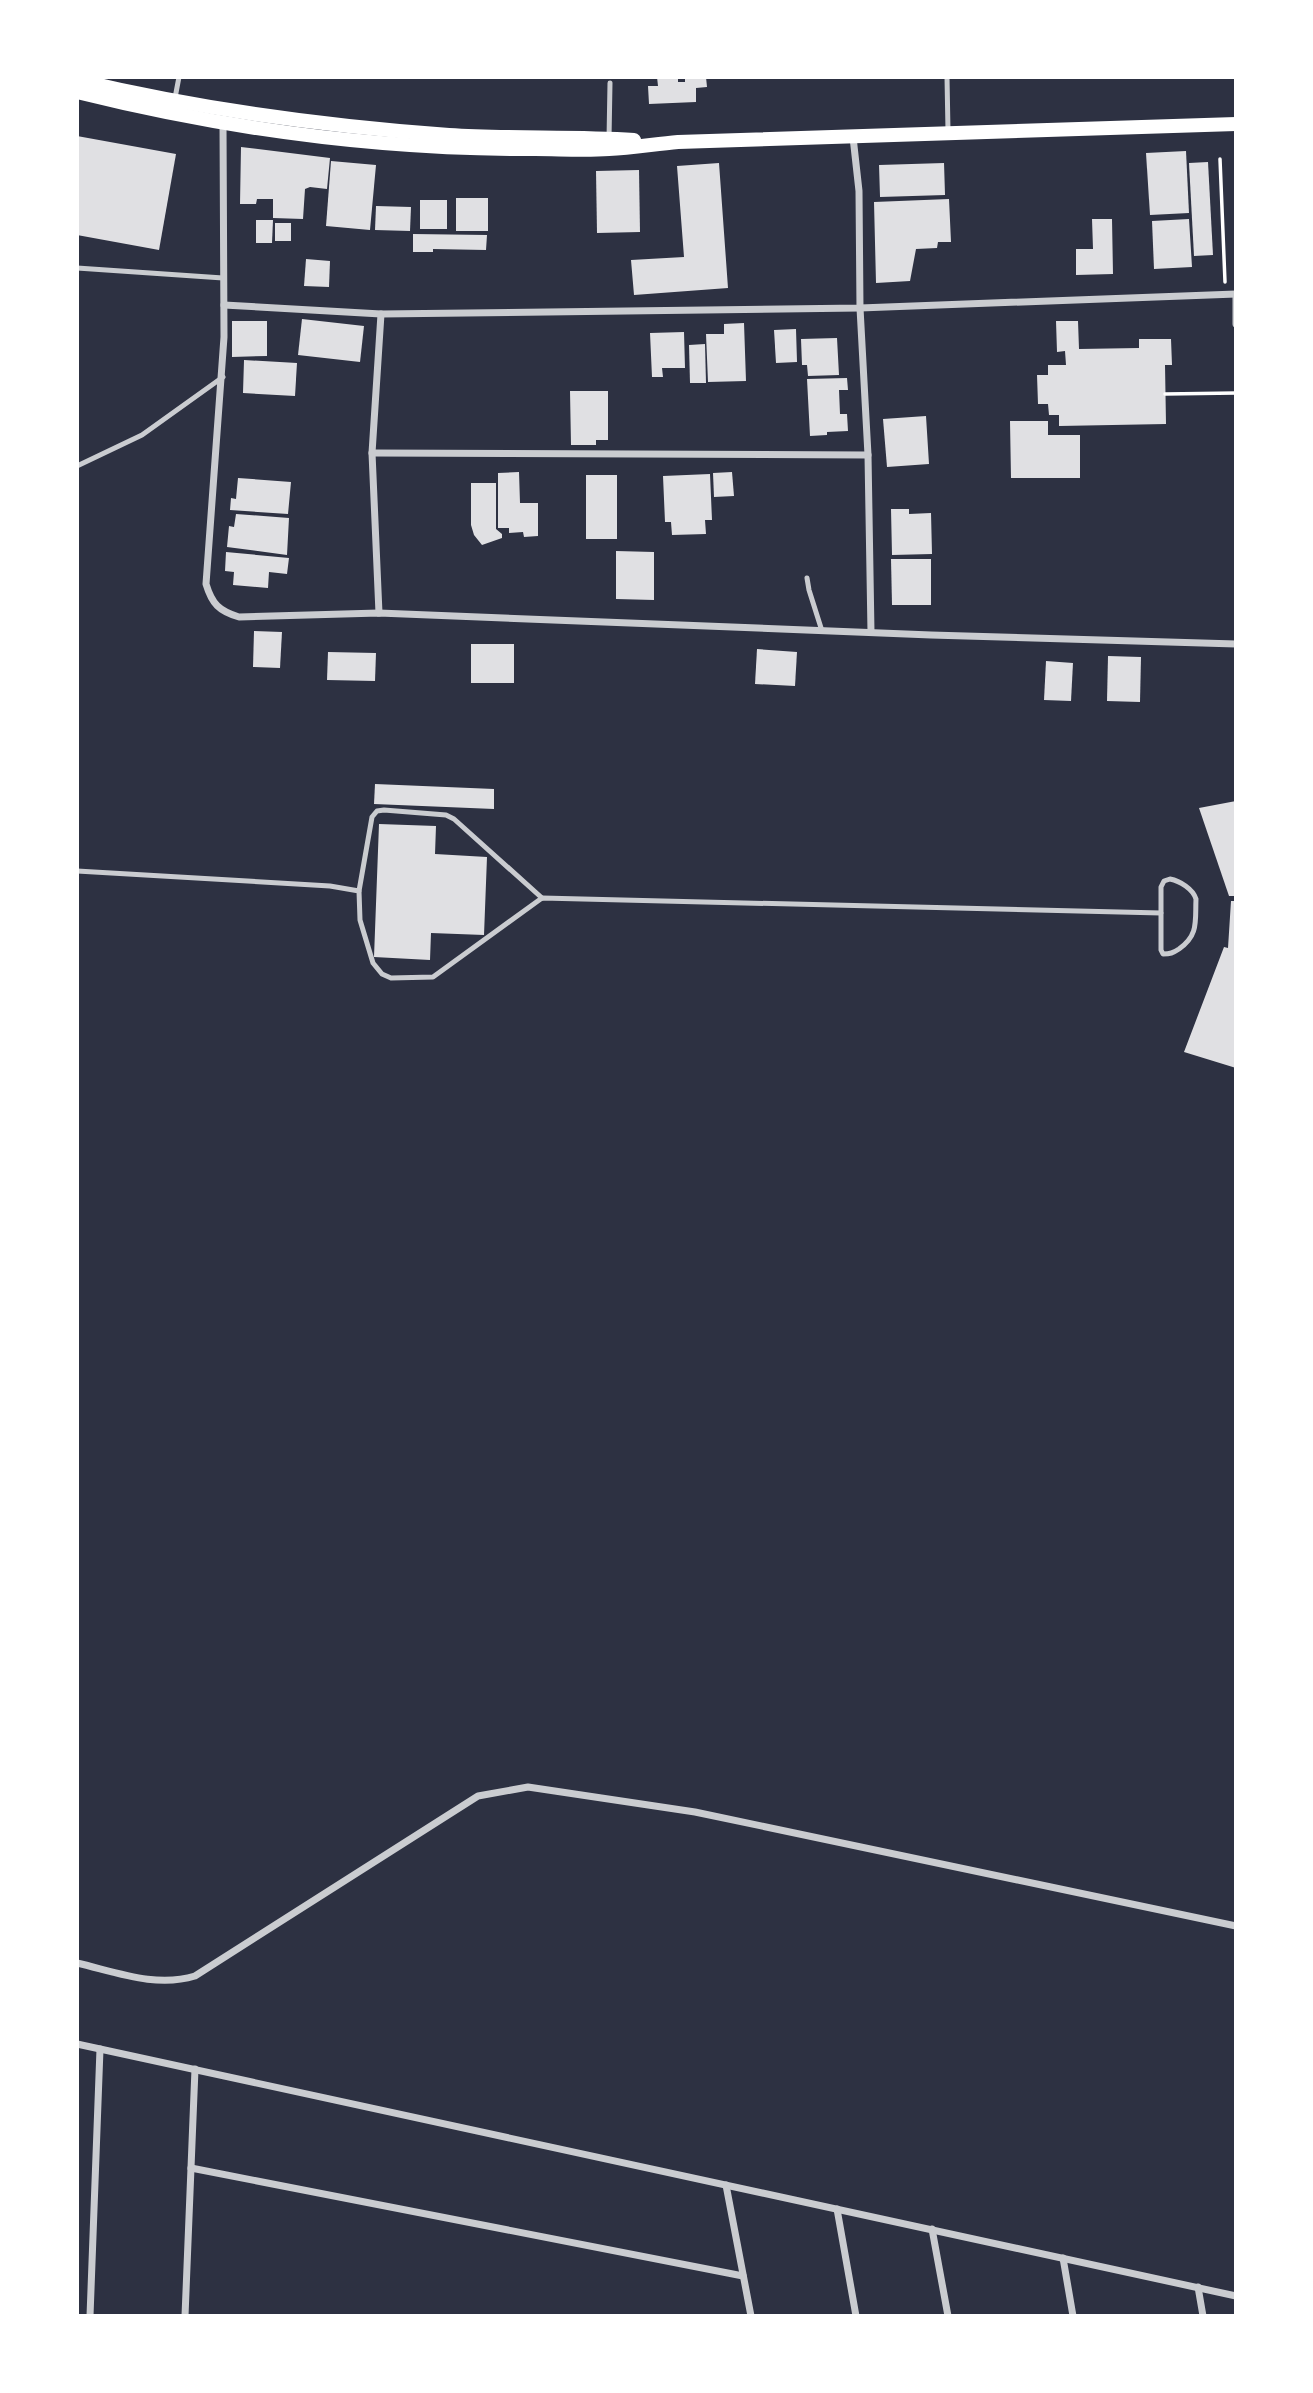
<svg xmlns="http://www.w3.org/2000/svg" width="1313" height="2393" viewBox="0 0 1313 2393" font-family="'Asap Condensed',sans-serif">
	<rect width="100%" height="100%" fill="#2d3142"/>
	<g fill="#e0e0e3">
		<path d="M657 77H678V82H685V77H706L707 87 696 88V102L649 104 648 86H658Z"/>
		<path d="M77 136 176 154 159 250 77 235Z"/>
		<path d="M241 147 330 158 327 189 310 187 305 189 303 219 273 218V199H257L256 204H240Z"/>
		<path d="M1186 151 1189 213 1150 215 1146 153Z"/>
		<path d="M331 161 376 165 370 230 326 226Z"/>
		<path d="M1208 162 1213 255 1194 256 1189 163Z"/>
		<path d="M719 163 728 288 634 295 631 260 684 257 677 166Z"/>
		<path d="M944 163 945 195 880 197 879 165Z"/>
		<path d="M639 170 640 232 597 233 596 171Z"/>
		<rect x="456" y="198" width="32" height="33"/>
		<path d="M949 199 951 242H938L937 248 916 249 910 281 876 283 874 202Z"/>
		<rect x="420" y="200" width="27" height="29"/>
		<path d="M376 206 411 207 410 231 375 230Z"/>
		<path d="M1092 219H1112L1113 274 1076 275V249H1093Z"/>
		<path d="M1189 219 1192 267 1154 269 1152 221Z"/>
		<path d="M256 220H273L272 243H256Z"/>
		<rect x="275" y="223" width="16" height="18"/>
		<path d="M413 234 487 235 486 250 433 249V252H413Z"/>
		<path d="M306 259 330 261 329 287 304 286Z"/>
		<path d="M302 319 364 326 360 362 298 355Z"/>
		<path d="M232 321H267V356L232 357Z"/>
		<path d="M1056 321H1078L1079 349 1139 348V339H1171L1172 365H1165L1166 424 1059 426V415H1049L1048 404H1038L1037 375H1048V365H1066L1065 351 1057 352Z"/>
		<path d="M744 323 746 381 708 382 706 334H724V324Z"/>
		<path d="M796 329 797 362 776 363 774 330Z"/>
		<path d="M684 332 685 368H662L663 377H652L650 333Z"/>
		<path d="M837 338 839 375 808 376 807 365H802L801 339Z"/>
		<path d="M705 344 706 383H690L689 345Z"/>
		<path d="M244 360 297 363 295 396 243 393Z"/>
		<path d="M847 378 848 390H839L840 414H847L848 431 827 432V435L810 436 807 379Z"/>
		<path d="M570 391H608V440H596V445H571Z"/>
		<path d="M926 416 929 464 887 467 883 419Z"/>
		<path d="M1010 421H1048V435H1080V478H1011Z"/>
		<path d="M519 472 520 503H538V536L524 537 523 532 509 533V528H498V473Z"/>
		<path d="M732 472 734 496 714 497 713 473Z"/>
		<path d="M710 474 712 520H705L706 534 672 535 671 522H665L663 476Z"/>
		<rect x="586" y="475" width="31" height="64"/>
		<path d="M238 478 291 482 288 514 230 510 231 498 236 499Z"/>
		<path d="M471 483H496V529L502 534V538L482 545 474 535 471 525Z"/>
		<path d="M891 509H909V514L931 513 932 554 892 555Z"/>
		<path d="M236 514 289 518 287 555 227 547 229 526 234 527Z"/>
		<path d="M616 551 654 552V600L616 599Z"/>
		<path d="M226 552 289 558 287 574 269 572 268 588 233 585 234 572 225 571Z"/>
		<path d="M891 559H931V605H892Z"/>
		<path d="M254 631 282 632 280 668 253 667Z"/>
		<rect x="471" y="644" width="43" height="39"/>
		<path d="M757 649 797 652 795 686 755 684Z"/>
		<path d="M328 652 376 653 375 681 327 680Z"/>
		<path d="M1108 656 1141 657 1140 702 1107 701Z"/>
		<path d="M1046 661 1073 663 1071 701 1044 700Z"/>
		<path d="M375 784 494 789V809L374 804Z"/>
		<path d="M1236 801V896H1229L1199 808Z"/>
		<path d="M379 824 436 826 435 854 487 857 484 935 431 933 430 960 374 957Z"/>
		<path d="M1231 901H1236V1068L1184 1052 1224 947 1228 948Z"/>
	</g>
	<g fill="none" stroke-linecap="round" stroke-linejoin="round">
		<g stroke="#fff" stroke-width="3.5">
			<path d="M1220 159 1225 282"/>
			<path d="M1165 394 1236 393"/>
		</g>
		<g stroke="#caccd0" stroke-width="5">
			<path d="M947 77 948 131"/>
			<path d="M175 98 179 77"/>
			<path d="M609 139 610 83"/>
			<path d="M77 268 223 278"/>
			<path d="M77 466 142 435 223 377"/>
			<path d="M807 578 809 590 822 631"/>
			<path d="M77 871 330 886 359 891 360 920 373 963 382 974 391 978 433 977 542 898 1161 913"/>
			<path d="M1170 879C1180 881 1193 889 1196 899 1195 921 1199 935 1179 949 1173 953 1170 954 1163 954L1161 950V887L1164 881Z"/>
			<path d="M359 891 372 817 377 811 384 810 446 815 454 819 542 898"/>
		</g>
		<g stroke="#caccd0" stroke-width="7">
			<path d="M223 123 224 337 206 584C212 604 219 611 239 617L379 613 931 635 1236 644"/>
			<path d="M853 137 859 191 860 308 868 455 871 632"/>
			<path d="M1236 294V324"/>
			<path d="M224 305 381 314 860 308 1236 294"/>
			<path d="M372 453 868 455"/>
			<path d="M379 613 372 453 381 314"/>
			<path d="M77 1963C116 1972 156 1988 195 1976L478 1796 528 1787 695 1812 1236 1926"/>
			<path d="M77 2044 1236 2296"/>
			<path d="M191 2168 743 2276"/>
			<path d="M726 2185 751 2316"/>
			<path d="M837 2209 856 2316"/>
			<path d="M932 2229 948 2316"/>
			<path d="M1063 2258 1073 2316"/>
			<path d="M1198 2287 1203 2316"/>
			<path d="M90 2316 100 2049"/>
			<path d="M185 2316 195 2069"/>
		</g>
		<g stroke="#fff" stroke-width="14">
			<path d="M77 80C199 109 324 126 449 135 511 139 573 136 634 140"/>
			<path d="M77 92C226 129 381 150 535 149 559 149 584 151 609 149 632 148 655 144 678 142L1236 124"/>
		</g>
	</g>
	<rect width="1313" height="2393" fill="none" stroke="#ffffff" stroke-width="158"/>
</svg>
